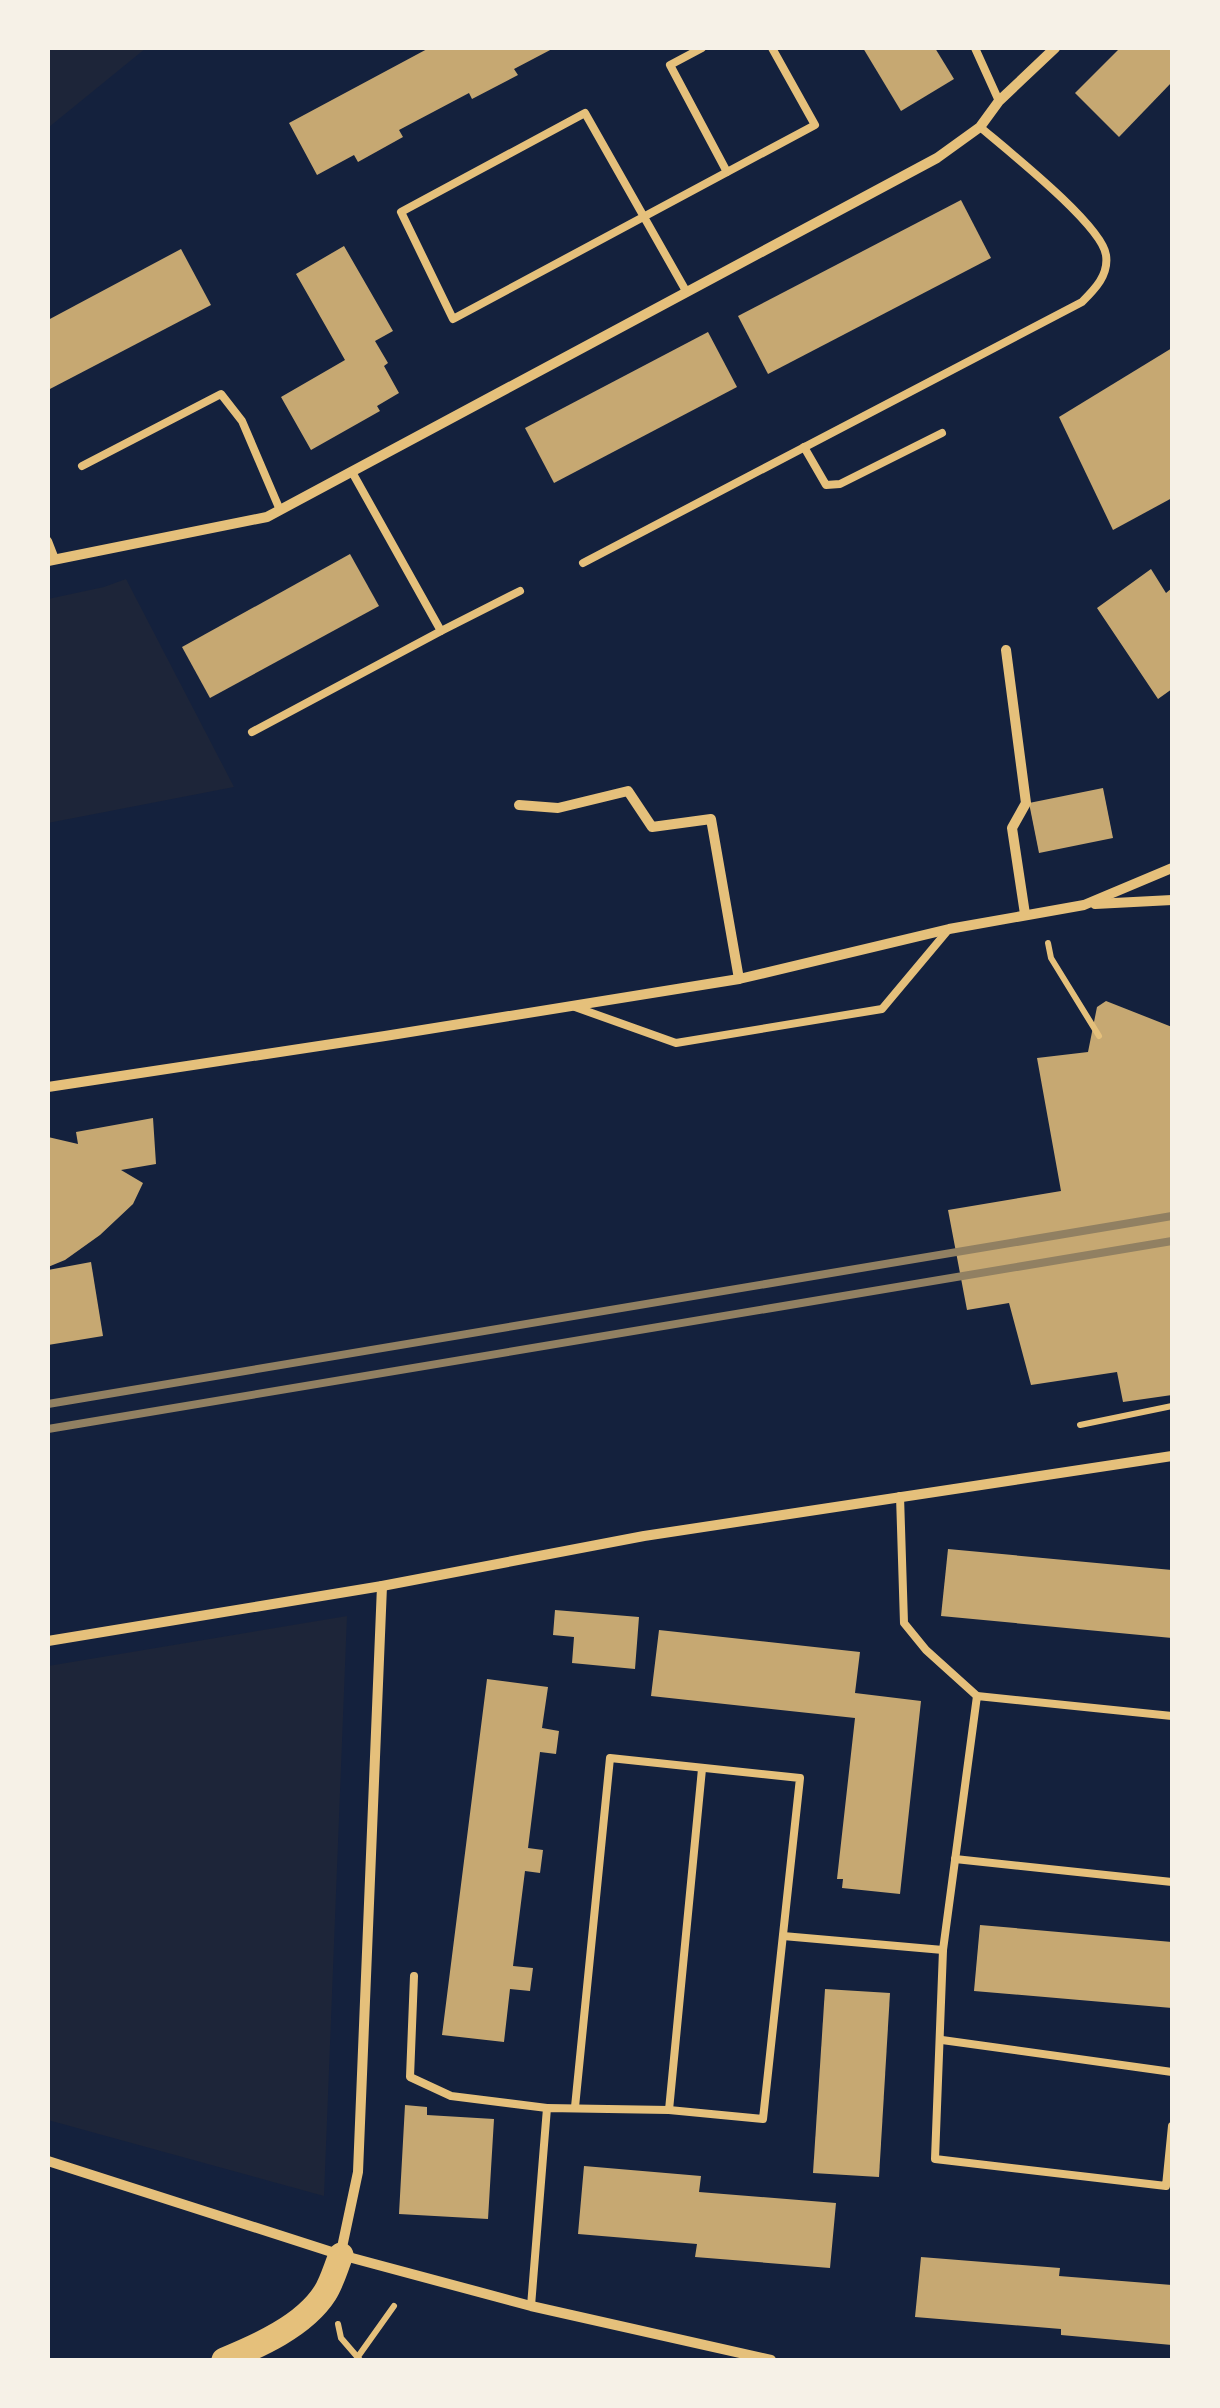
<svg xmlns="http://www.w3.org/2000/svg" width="1220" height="2408" viewBox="0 0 1220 2408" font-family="Overpass,sans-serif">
	<rect width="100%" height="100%" fill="#14213d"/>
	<g fill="#1d2539">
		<path d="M48 48H146L49 127Z"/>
		<path d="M126 579 234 787 48 823V599L104 587Z"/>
		<path d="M347 1616 324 2196 48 2120V1666Z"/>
	</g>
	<g fill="#c6a872">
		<path d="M429 48H554L514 69 518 75 472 99 469 93 399 130 403 137 358 162 354 155 317 175 289 123Z"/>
		<path d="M863 48H935L954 79 901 111Z"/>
		<path d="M1120 48H1172V82L1119 137 1075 93Z"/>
		<path d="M961 200 991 258 768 374 738 316Z"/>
		<path d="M344 246 393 331 375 341 388 363 384 366 399 393 377 406 380 411 311 450 281 397 345 360 296 274Z"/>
		<path d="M181 249 211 305 48 390V320Z"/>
		<path d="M708 332 737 387 554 483 525 428Z"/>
		<path d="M1172 348V498L1113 530 1059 417Z"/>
		<path d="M350 554 379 606 210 698 182 647Z"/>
		<path d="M1151 569 1166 593 1172 588V689L1158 699 1097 608Z"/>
		<path d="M1103 788 1113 838 1039 853 1029 803Z"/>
		<path d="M1106 1001 1172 1027V1395L1123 1402 1117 1372 1031 1385 1009 1303 967 1310 948 1210 1061 1191 1037 1058 1088 1052 1097 1007Z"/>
		<path d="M153 1118 156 1164 121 1170 143 1183 133 1204 100 1235 65 1260 48 1267V1137L78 1144 76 1132Z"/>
		<path d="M91 1262 103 1336 48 1345V1270Z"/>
		<path d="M948 1549 1172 1570V1638L941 1616Z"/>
		<path d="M555 1610 639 1617 635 1669 572 1663 574 1637 553 1635Z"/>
		<path d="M659 1630 860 1652 855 1693 921 1701 900 1894 842 1888 843 1879H837L855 1718 651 1696Z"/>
		<path d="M487 1679 548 1687 542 1728 559 1731 556 1754 540 1752 528 1848 543 1850 540 1873 525 1871 513 1966 533 1968 530 1991 510 1989 504 2042 442 2035Z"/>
		<path d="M980 1925 1172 1942V2008L974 1991Z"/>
		<path d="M825 1989 890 1993 879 2177 813 2173Z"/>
		<path d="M405 2105 427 2107V2115L494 2119 488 2219 399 2214Z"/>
		<path d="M584 2166 701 2176 699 2192 836 2203 830 2268 695 2257 697 2244 578 2234Z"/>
		<path d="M921 2257 1060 2268 1059 2276 1172 2285V2345L1061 2335V2329L915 2317Z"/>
	</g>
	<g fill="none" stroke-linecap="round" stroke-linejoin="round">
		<g stroke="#e5c07b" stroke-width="6">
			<path d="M1048 943 1051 958 1099 1036"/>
			<path d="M1080 1425 1172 1406"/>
			<path d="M338 2324 341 2338 360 2360"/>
			<path d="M357 2358 394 2306"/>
		</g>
		<g stroke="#e5c07b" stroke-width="8">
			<path d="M702 48 670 65 727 172"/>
			<path d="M975 48 999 101"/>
			<path d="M686 291 585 113 401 212 453 319C574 254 695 190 815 125L772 48"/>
			<path d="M804 447 826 485 840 484 942 433"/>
			<path d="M82 466 221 394 242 421 280 510"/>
			<path d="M48 541 55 559"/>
			<path d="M583 563 1082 302C1095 289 1109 275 1106 255 1102 225 1007 150 980 127"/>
			<path d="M441 631 520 591"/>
			<path d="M252 732 441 631 352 472"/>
			<path d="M575 1007 676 1043 882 1009 949 929"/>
			<path d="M900 1496 904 1623 926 1650 977 1696"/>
			<path d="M955 1859 1172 1882"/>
			<path d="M783 1936 943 1950 977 1696 1172 1716"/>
			<path d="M943 1950 935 2159 1166 2186 1172 2126"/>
			<path d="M414 1976 410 2077 451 2096 547 2108"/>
			<path d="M942 2040 1172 2072"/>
			<path d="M575 2107 610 1758 800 1778 763 2119 669 2110"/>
			<path d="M531 2306 547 2108 669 2110 702 1769"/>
		</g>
		<g stroke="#e5c07b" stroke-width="10">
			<path d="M48 561 267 517 937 158 980 127 999 101 1055 48"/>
			<path d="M1006 650 1026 803 1012 828 1025 914"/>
			<path d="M519 805 558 808 628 791 652 827 711 819 739 979"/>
			<path d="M1095 904 1172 900"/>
			<path d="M48 1087 385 1036 739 979 949 929 1084 905 1172 868"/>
			<path d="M48 1641 382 1586 644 1536 1172 1456"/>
			<path d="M48 2161 341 2255 531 2306 771 2360"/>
			<path d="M341 2252 358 2172 382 1586"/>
		</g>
		<path stroke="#e5c07b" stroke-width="25" d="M224 2360C258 2346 304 2326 325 2293 332 2282 336 2267 341 2255"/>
		<g stroke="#918062" stroke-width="8">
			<path d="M48 1404 1172 1216"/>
			<path d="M48 1429 1172 1241"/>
		</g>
	</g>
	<rect width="1220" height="2408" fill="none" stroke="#f6f1e7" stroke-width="100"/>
</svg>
